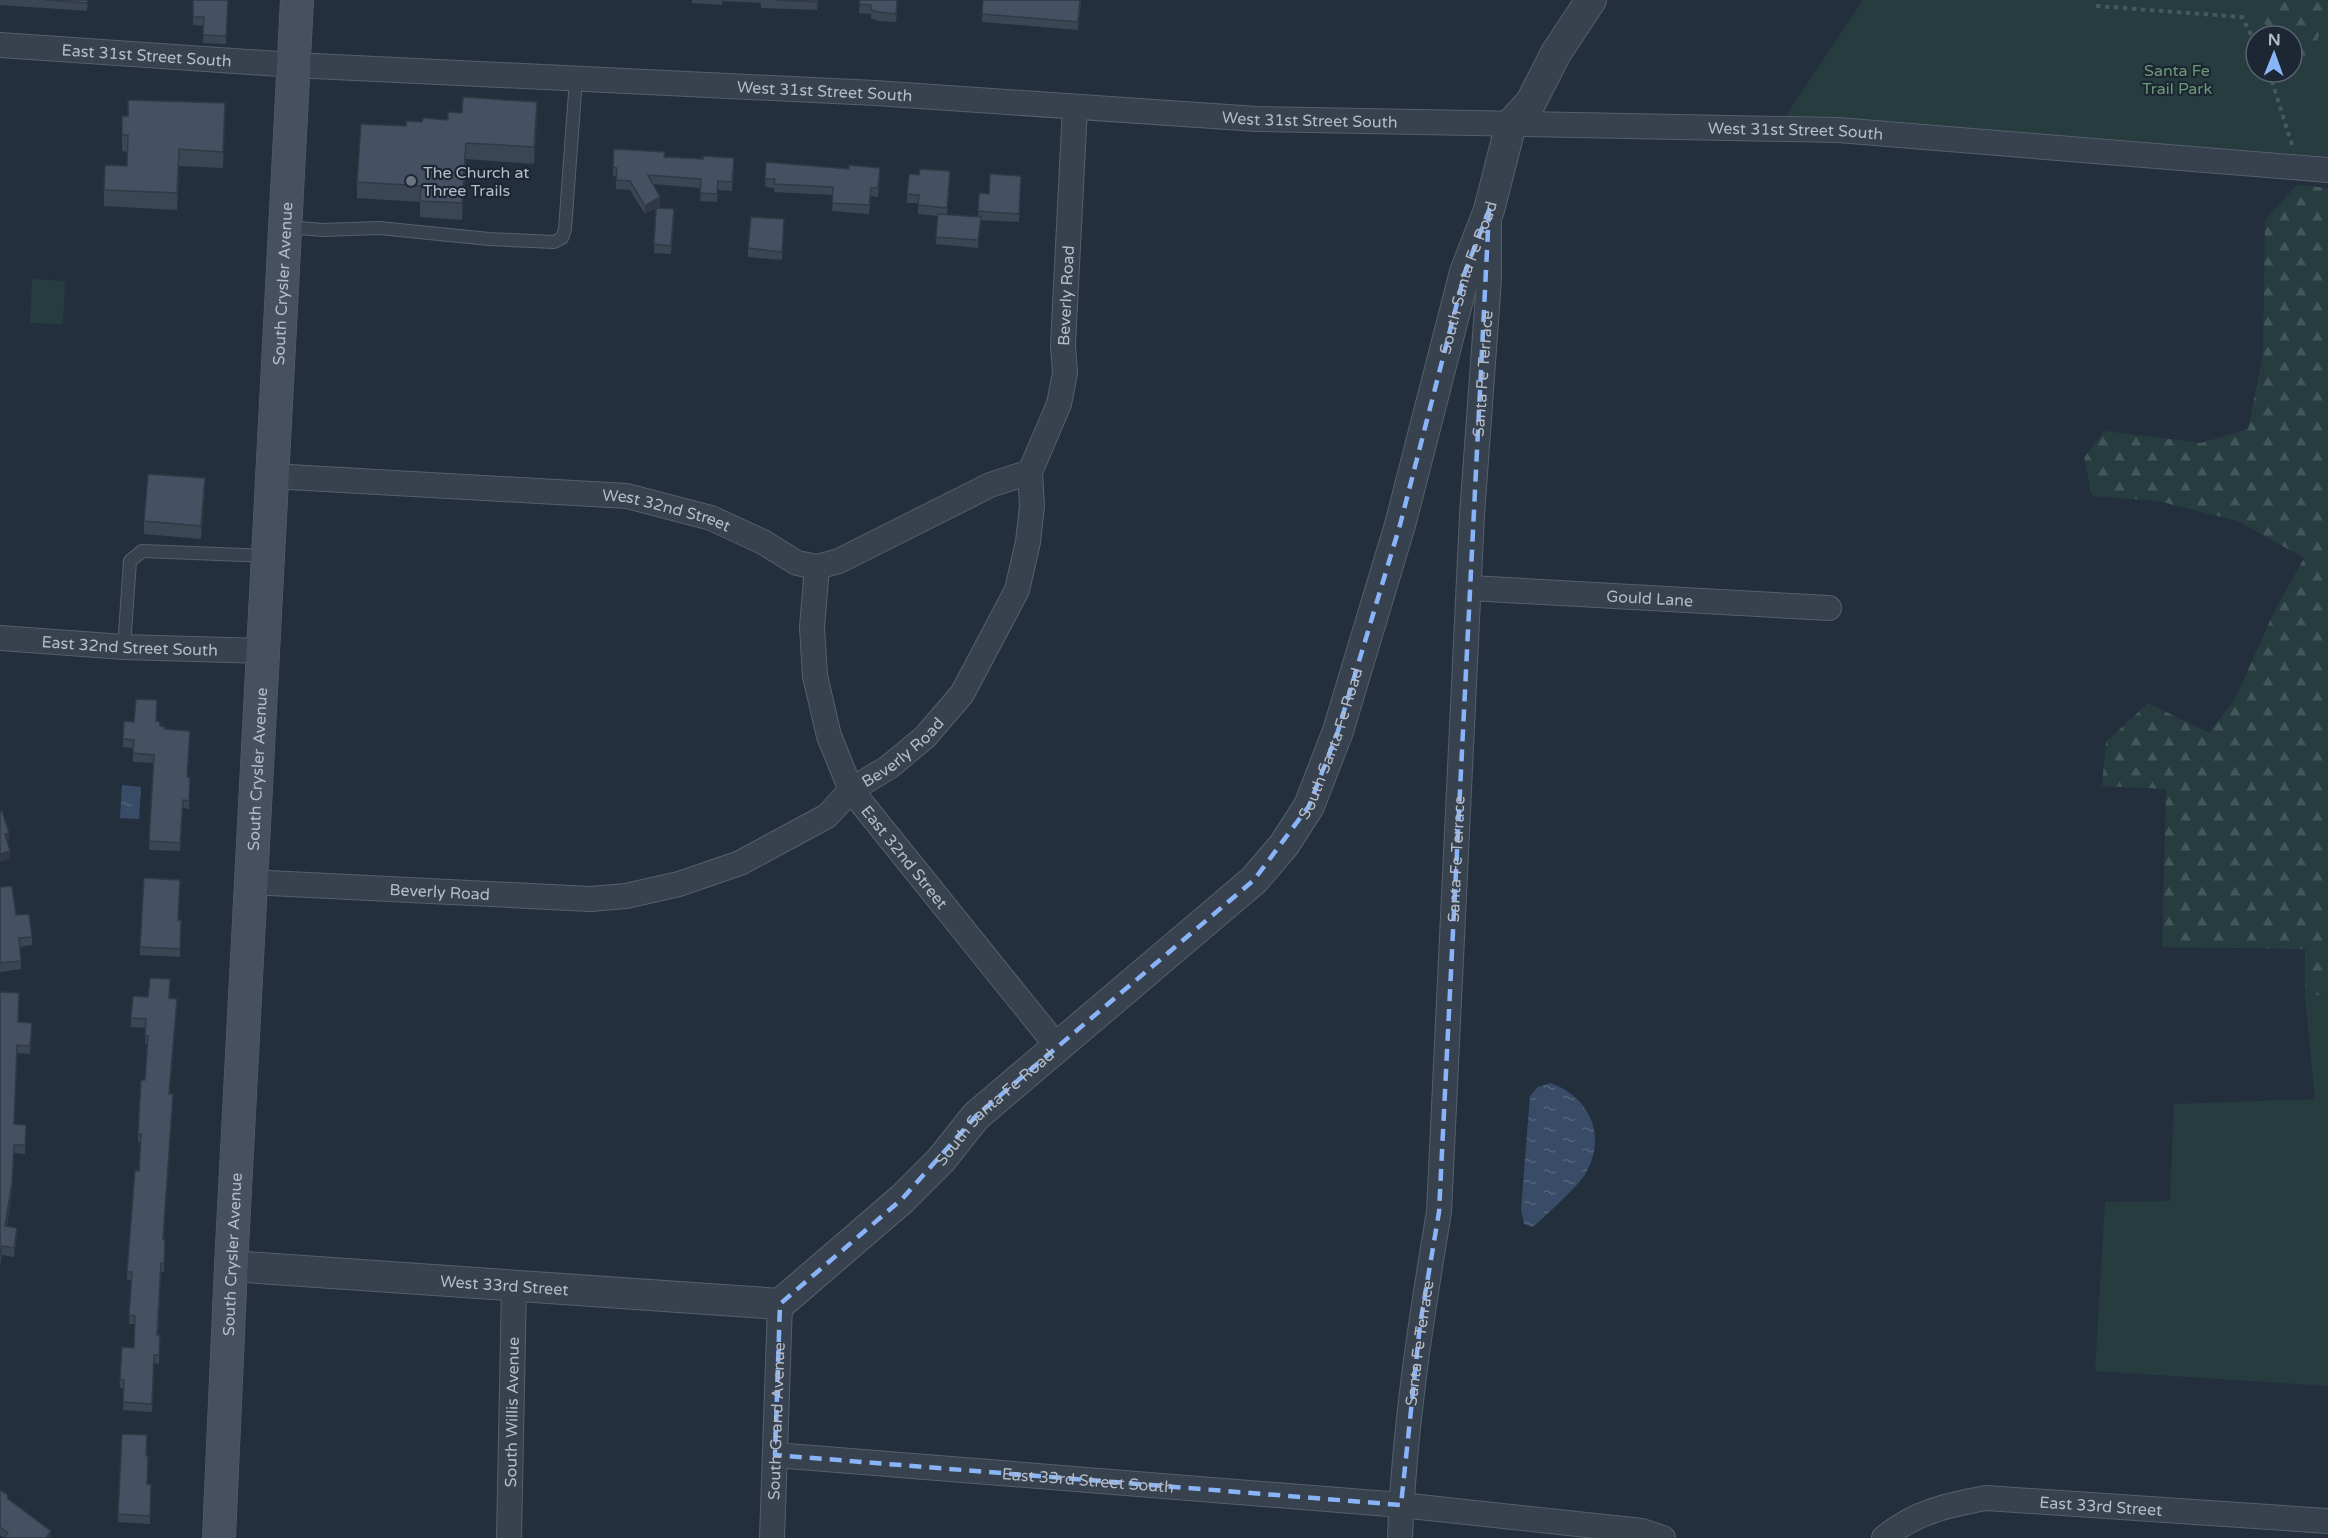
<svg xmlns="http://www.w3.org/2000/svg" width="2328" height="1538" viewBox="0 0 2328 1538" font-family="'Varela Round',sans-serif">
	<defs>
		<pattern id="forest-firs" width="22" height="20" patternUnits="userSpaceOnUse" patternTransform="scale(1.5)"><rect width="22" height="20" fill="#263c3f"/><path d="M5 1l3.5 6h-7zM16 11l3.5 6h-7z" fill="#435659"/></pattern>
		<pattern id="water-ripples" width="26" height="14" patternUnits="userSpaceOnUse" patternTransform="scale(1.5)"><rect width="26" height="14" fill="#394c67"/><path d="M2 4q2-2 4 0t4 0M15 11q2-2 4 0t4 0" fill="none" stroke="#53647b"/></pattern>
	</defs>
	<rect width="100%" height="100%" fill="#242f3e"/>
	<g fill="#263c3f" fill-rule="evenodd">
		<path d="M1863 0H2328V170L1777 129ZM2256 36H2292V72H2256Z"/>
		<path d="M32 279 65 281 63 324 30 323Z"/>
		<path d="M2328 994V1386L2095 1371 2105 1202 2170 1201 2174 1104 2315 1099 2305 996Z"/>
	</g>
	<g fill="url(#forest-firs)">
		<path d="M2253 0H2327L2312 64 2292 69V36H2271Z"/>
		<path d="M2297 185 2328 188V994L2305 996V949L2162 947 2166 789 2102 786 2106 742 2148 703 2209 733 2236 697 2273 614 2304 558 2238 521 2158 501 2092 496 2084 458 2104 431 2201 443 2248 429 2263 355 2265 220Z"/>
	</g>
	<g fill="url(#water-ripples)">
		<path d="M122 785 141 787 139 819 120 818Z"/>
		<path d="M1550 1083C1588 1096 1607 1133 1587 1171 1580 1185 1552 1209 1540 1221L1532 1227 1524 1224 1521 1209 1530 1096 1538 1087Z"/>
	</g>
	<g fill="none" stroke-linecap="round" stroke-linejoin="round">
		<defs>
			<g id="service">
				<path d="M286 227 323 230 379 228 489 239 554 242 562 238 565 229 576 79"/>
				<path d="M124 647 130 561 142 551 266 556"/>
			</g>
			<g id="minor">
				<path id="s1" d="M0 45 293 65 875 93 1257 119 1838 130 2328 170"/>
				<path id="s2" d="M271 476 627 496 711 518 763 542 797 563 817 567 839 561 990 485 1030 472"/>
				<path id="s3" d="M817 567 812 627 815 676 829 736 851 790 1057 1046"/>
				<path id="s4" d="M1470 588 1829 608"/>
				<path id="s5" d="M0 638 124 647 262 651"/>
				<path id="s6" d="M251 882 590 899 626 896 679 884 740 863 827 816 851 790 889 767 925 737 962 694 1017 590 1028 542 1032 506 1030 472 1059 404 1065 373 1063 345 1075 107"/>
				<path id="s7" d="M775 1455 1401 1505 1642 1531 1663 1538"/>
				<path id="s8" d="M509 1538 514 1286"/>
				<path id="s9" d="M772 1538 780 1304"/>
				<path id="s10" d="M1400 1538C1404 1429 1421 1319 1439 1212L1472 515 1489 280V218"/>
				<path id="s11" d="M1884 1538C1915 1512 1948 1505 1986 1498L2328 1521"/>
			</g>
			<g id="tertiary">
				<path id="s12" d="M231 1266 780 1304 902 1199 941 1160 976 1116 1254 880 1284 845 1309 806 1338 731 1400 525 1465 272 1489 210 1511 124 1531 102 1556 53 1591 0"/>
			</g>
			<g id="secondary">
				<path id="s13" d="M219 1538 231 1266 297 0"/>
			</g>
		</defs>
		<use href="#service" stroke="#565f6c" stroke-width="14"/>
		<use href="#minor" stroke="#565f6c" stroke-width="26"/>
		<use href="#tertiary" stroke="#565f6c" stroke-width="32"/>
		<use href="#secondary" stroke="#565f6c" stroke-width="34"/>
		<g stroke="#44595c" stroke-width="4" stroke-dasharray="4.5 4.5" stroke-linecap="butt">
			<path d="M2096 6 2242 17 2256 45"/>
			<path d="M2269 72 2293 148"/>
		</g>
		<use href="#service" stroke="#38414e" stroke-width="12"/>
		<use href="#minor" stroke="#38414e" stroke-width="24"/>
		<use href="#tertiary" stroke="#38414e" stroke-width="30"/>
		<use href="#secondary" stroke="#465061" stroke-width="33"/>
	</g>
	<g fill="#3b4654">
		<path d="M0 0H88L87 11 0 5Z"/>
		<path d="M193 0H228L226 44 203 43 204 26 193 25Z"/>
		<path d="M692 0H818L817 10 761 8V3L722 1V5L692 3Z"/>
		<path d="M860 0H898L896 22 879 21 871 18V14L859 13Z"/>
		<path d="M983 0H1081L1078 30 982 22Z"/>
		<path d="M537 119 534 164 466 159 462 220 420 217V202L357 198V182L406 126 422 122 448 120Z"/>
		<path d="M225 120 223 168 179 166 177 210 104 206V190L127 166V152L122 151V135Z"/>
		<path d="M665 157 734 166 732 191 718 190 717 202 700 201 701 188 653 184 660 206 656 208 674 218 671 254 654 253 656 208 645 214 630 190 616 189V176H613V167Z"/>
		<path d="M766 162 880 176 878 197 871 196 869 214 832 211 833 195 774 192V188L765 187Z"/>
		<path d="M950 179 947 215 978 217 979 193 989 194 1021 184 1019 222 981 220 978 248 936 244 938 216 918 214V203H907V194Z"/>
		<path d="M784 228 782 260 748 257V248Z"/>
		<path d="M205 491 201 539 144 534V521Z"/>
		<path d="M157 709V721L160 726 190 739 187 777 190 785 189 809 183 808 180 851 149 850 154 763 133 762V748L123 747V739L134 722Z"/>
		<path d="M0 887 16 915 32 937V945L20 947 21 969 0 972Z"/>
		<path d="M179 920H181L180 957 140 955V947Z"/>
		<path d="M170 988 169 998 177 1007 169 1094 173 1103 163 1239H165L164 1272H161L158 1335 160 1343 159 1364 154 1363 152 1412 123 1410 124 1388H120V1380L134 1348 135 1324H129L131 1280H127V1272L139 1171 141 1143 138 1142V1134L145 1080 147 1044H145L146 1028 131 1027V1018L148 997Z"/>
		<path d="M0 992 19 1002 18 1022 32 1031 30 1054 17 1053 14 1124 26 1133 25 1154 14 1153 12 1190 7 1227 17 1236 14 1257 2 1255 0 1266Z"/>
		<path d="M146 1456 148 1465 147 1484 151 1492 150 1524 118 1522V1514Z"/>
		<path d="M0 1490 8 1499 51 1538H4L0 1535Z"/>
	</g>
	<g fill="#303945">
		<path d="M537 102V119L534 164V147Z"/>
		<path d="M225 103V120L223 168V152Z"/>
		<path d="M466 143V159L462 220V203Z"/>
		<path d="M179 149V166L177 210V193Z"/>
		<path d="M660 197V206L645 214V206Z"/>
		<path d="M205 478V491L201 539V526Z"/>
		<path d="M9 833V841L5 843V834Z"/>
		<path d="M10 851V859L0 862V854Z"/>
		<path d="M177 999V1007L169 1102V1094Z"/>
		<path d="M173 1094V1103L163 1248V1239Z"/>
		<path d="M14 1153 12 1190 5 1235V1226Z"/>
		<path d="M17 1228V1236L14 1257V1248Z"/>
		<path d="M51 1531V1538H46Z"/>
	</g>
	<g fill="#455162" stroke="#303945" stroke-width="1.5">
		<path d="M45 0H87V3Z"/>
		<path d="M193 0H228L226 36 203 35 204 17H193Z"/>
		<path d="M776 0H817V2Z"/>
		<path d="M860 0H897L896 14 879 12 871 10V5L859 4Z"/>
		<path d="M983 0H1080L1078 22 982 14Z"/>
		<path d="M463 97 537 102 534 147 466 143 462 203 420 201 421 186 357 182 361 124 406 126V121L422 122 423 118 448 120V112L462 113Z"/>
		<path d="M128 100 225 103 223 152 179 149 177 193 104 190 105 165 127 166 128 135H122V116H128Z"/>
		<path d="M614 149 665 152 664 157 703 159V156L734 158 732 182 718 181 717 194 700 193 701 179 648 175 660 197 645 206 630 181 616 180 617 168 613 167Z"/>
		<path d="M766 162 849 169V165L880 168 878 188H871L869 205 832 203 833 187 774 184 775 179H765Z"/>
		<path d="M920 169 950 171 947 208 918 205 919 195 907 194 909 174 919 175Z"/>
		<path d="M990 174 1021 176 1019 214 978 211 979 193 989 194Z"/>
		<path d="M656 208 674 209 671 246 654 244Z"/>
		<path d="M938 214 981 217 978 240 936 237Z"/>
		<path d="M751 217 784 219 782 252 748 248Z"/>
		<path d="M148 474 205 478 201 526 144 521Z"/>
		<path d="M136 699 157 700 156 721 160 722V726L165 727V729L190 731 187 777H190L189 801 183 800 180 843 149 841 154 755 133 753 134 740 123 739 124 721 134 722Z"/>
		<path d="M2 811 9 833 5 834 10 851 0 854V812Z"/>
		<path d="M144 878 180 880 178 920H181L180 949 140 947Z"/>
		<path d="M12 886 16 915 29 914 32 937 19 938 21 961 0 963V887Z"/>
		<path d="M150 978 170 979 169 998 177 999 169 1094H173L163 1239H165L164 1264 161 1263 157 1335H160L159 1355H154L152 1404 123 1402 124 1380H120L122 1347 134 1348 135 1316 129 1315 132 1272H127L135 1170 139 1171 141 1134H138L141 1080H145L148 1036H145L146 1019 131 1018 133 996 148 997Z"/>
		<path d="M0 992 19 993 18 1022 32 1023 30 1046 17 1045 14 1124 26 1125 25 1145H14L12 1182 5 1226 17 1228 14 1248 2 1246 0 1258Z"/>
		<path d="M122 1434 147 1435 146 1456H148L147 1484H151L150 1516 118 1514Z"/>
		<path d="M0 1490 8 1495 7 1498 51 1531 46 1538H4L8 1533 0 1527Z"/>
	</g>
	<path fill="none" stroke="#8ab4f8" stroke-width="4.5" stroke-dasharray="12 8" stroke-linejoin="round" d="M1489 210 1439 1212 1420 1325 1401 1505 775 1455 780 1304 902 1199 976 1116 1254 880 1309 806 1338 731 1400 525 1465 272Z"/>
	<circle fill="#6b7280" stroke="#1d2633" stroke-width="2" cx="411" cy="181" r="6"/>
	<g text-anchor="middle" stroke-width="4.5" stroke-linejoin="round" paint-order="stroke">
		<g font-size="16" fill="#b4bcc9" stroke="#1d2633">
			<text dy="6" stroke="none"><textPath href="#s1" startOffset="147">East 31st Street South</textPath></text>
			<text dy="6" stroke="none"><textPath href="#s1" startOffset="826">West 31st Street South</textPath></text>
			<text dy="6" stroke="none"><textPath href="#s1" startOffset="1312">West 31st Street South</textPath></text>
			<text dy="6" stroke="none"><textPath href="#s1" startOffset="1798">West 31st Street South</textPath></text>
			<text dy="6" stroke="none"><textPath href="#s12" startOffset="1832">South Santa Fe Road</textPath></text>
			<text dy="6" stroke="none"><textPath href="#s13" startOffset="1256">South Crysler Avenue</textPath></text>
			<text dy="6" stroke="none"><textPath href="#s6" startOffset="1197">Beverly Road</textPath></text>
			<text dy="6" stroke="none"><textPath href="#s10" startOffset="1168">Santa Fe Terrace</textPath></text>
			<text dy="6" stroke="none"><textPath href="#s2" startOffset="398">West 32nd Street</textPath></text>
			<text dy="6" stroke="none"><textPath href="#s4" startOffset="180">Gould Lane</textPath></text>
			<text dy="6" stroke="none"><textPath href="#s5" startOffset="130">East 32nd Street South</textPath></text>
			<text dy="6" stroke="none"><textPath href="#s12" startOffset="1346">South Santa Fe Road</textPath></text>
			<text dy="6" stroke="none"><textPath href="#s6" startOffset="693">Beverly Road</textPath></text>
			<text dy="6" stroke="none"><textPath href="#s13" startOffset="770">South Crysler Avenue</textPath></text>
			<text dy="6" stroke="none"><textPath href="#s3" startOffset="315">East 32nd Street</textPath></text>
			<text dy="6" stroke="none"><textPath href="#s10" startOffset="682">Santa Fe Terrace</textPath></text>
			<text dy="6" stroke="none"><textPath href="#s6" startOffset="189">Beverly Road</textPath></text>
			<text dy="6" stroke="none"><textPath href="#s12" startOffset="842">South Santa Fe Road</textPath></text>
			<text dy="6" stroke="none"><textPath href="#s13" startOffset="284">South Crysler Avenue</textPath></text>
			<text dy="6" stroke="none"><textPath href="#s12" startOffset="274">West 33rd Street</textPath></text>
			<text dy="6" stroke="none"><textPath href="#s10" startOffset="196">Santa Fe Terrace</textPath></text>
			<text dy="6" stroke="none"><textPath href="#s8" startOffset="126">South Willis Avenue</textPath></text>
			<text dy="6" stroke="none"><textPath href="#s9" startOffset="117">South Grand Avenue</textPath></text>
			<text dy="6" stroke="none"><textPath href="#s7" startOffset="314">East 33rd Street South</textPath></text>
			<text dy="6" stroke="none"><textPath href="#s11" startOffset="226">East 33rd Street</textPath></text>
		</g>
		<g font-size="16" fill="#6b9a76" stroke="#1d2633">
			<text x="2177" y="76">Santa Fe<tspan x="2177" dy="18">Trail Park</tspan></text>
		</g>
		<g font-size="16" fill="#b4bcc9" stroke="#1d2633" text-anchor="start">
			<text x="423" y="178">The Church at<tspan x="423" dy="18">Three Trails</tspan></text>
		</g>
	</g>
	<g transform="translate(2274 54) rotate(1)"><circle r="28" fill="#1d2633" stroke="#59626f" stroke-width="1.5"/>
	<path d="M0-4.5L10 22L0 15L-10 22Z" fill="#8ab4f8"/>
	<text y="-9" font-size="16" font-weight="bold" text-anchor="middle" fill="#b4bcc9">N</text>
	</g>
</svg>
